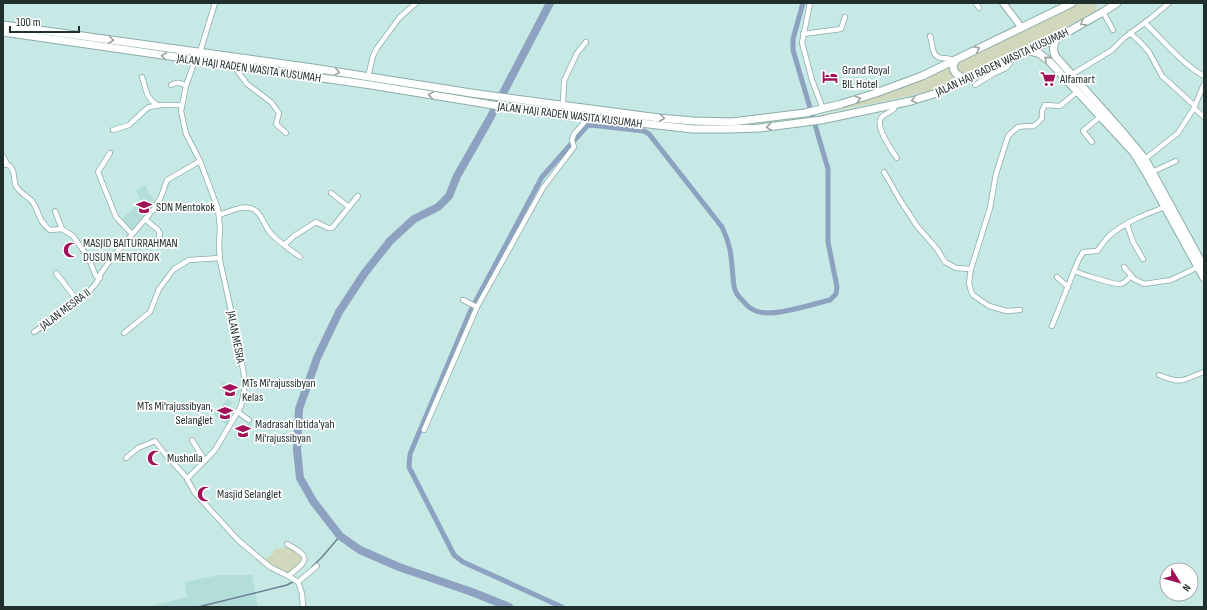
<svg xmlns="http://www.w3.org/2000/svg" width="1207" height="610" viewBox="0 0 1207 610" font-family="'Sofia Sans Condensed',sans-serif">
	<rect width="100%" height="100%" fill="#c6e9e5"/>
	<g fill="#b2ddd8">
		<path d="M145 185 156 204 134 230 121 220 141 201 136 191Z"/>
		<path d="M222 382 241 389 238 397 219 390Z"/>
		<path d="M228 399 233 403 224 413 233 420 227 426 214 414Z"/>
		<path d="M249 422 253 427 238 440 234 435Z"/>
		<path d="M219 575H252L258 607H147L187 597 185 582Z"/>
	</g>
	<g fill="#d0d7bb">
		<path d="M1077 3H1096L1097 6 1096 11 1028 46 977 70 964 74 960 72 957 68 958 65 962 60 1030 28Z"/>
		<path d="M951 63C947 71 951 75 958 79L928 91 894 99 819 114 818 112Z"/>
		<path d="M289 546 298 552 305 562 289 573 277 568 265 559 274 553 273 551 277 548 279 549Z"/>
	</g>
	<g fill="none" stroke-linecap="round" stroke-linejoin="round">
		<g stroke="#6c7f94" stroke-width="1.5">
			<path d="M312 567 322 557 340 536"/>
			<path d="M198 607 287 585 300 578"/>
		</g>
		<path stroke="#8da2c0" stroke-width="5" d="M562 607 463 562 454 555 409 467 410 454 470 312 542 177 587 126 591 125 644 131 649 134 722 227C733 249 731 263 734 286 735 293 739 297 744 302 747 306 751 309 756 311 772 318 812 304 830 300L836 294 837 287 828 242V169L793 50V39L803 3"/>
		<path stroke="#8da2c0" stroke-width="8" d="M509 607 472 592 399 567 360 550 340 536 313 501 300 478 297 450 299 409 317 358 339 312 364 274 390 241 414 219 438 207 449 196 457 176 489 120 550 3"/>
		<defs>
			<g id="minor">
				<path d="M810 3 802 43 812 80 823 109"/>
				<path d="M976 3 979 8"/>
				<path d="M1103 12 1113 30"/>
				<path d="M1145 23C1164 41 1181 63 1204 76"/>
				<path d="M1130 33 1140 42 1149 52 1162 76 1195 106"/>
				<path d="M803 34 841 29 845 17"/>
				<path d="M930 36C933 43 931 57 941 58 946 59 949 57 953 61"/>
				<path d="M200 52 215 3"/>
				<path d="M195 60 186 86 181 111 186 134 200 161 218 209 220 228 219 244 220 261 237 337 244 375V392L241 406 215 450 187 479 195 493 238 540 270 567 290 577 298 582 302 593 303 607"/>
				<path d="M233 65 247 84 271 102 279 113 276 124 286 133"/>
				<path d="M1071 75 1112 50 1124 38 1151 18 1169 3"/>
				<path d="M142 77C146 88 146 100 158 105"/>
				<path d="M368 77 373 56 377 48 400 17 416 3"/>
				<path d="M171 85C178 82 180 82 186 86"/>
				<path d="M975 85 993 74 1006 68 1010 63 1011 59"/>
				<path d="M563 104 564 81 577 53 586 42"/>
				<path d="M895 104 894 109C891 112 884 114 881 118 875 126 892 151 897 158"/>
				<path d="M1194 108 1204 117"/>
				<path d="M113 130 129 125 145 110 149 107 162 105H182"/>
				<path d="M1092 142 1083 131 1101 116"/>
				<path d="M110 153 98 172 116 217 132 234"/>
				<path d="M3 156 7 164"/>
				<path d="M1145 159 1178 133 1194 108 1204 84"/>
				<path d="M3 165 7 164C17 170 12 178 16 186 20 193 27 196 32 201 40 212 37 220 50 230L62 229 73 236 88 257 96 276 100 278"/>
				<path d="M884 172 900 200 917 226 937 249 945 262 956 268 971 269"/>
				<path d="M1152 172 1176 161"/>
				<path d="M331 193 349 207"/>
				<path d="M55 211 62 229"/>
				<path d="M219 215C232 211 249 201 259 214 263 219 265 226 269 231 274 239 291 250 300 257"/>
				<path d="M145 219 158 230 160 234 158 240"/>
				<path d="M1127 224 1133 242 1143 259"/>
				<path d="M285 244 294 236 316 222 328 228H332L358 196"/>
				<path d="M1124 267 1134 279 1144 284 1171 280 1198 267"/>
				<path d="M1074 271C1082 274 1114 285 1121 284 1125 283 1128 279 1131 276"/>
				<path d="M56 273 77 300"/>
				<path d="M1057 277 1068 287"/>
				<path d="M463 300 477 307"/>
				<path d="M1020 310 1006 311 989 306 973 295 971 291 969 283 971 269 990 208 996 174 1008 136 1018 127C1031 124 1032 131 1042 118V111L1045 105 1060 106 1078 91"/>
				<path d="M1052 326 1078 261 1083 252 1097 251C1101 246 1105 240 1109 236 1125 222 1146 214 1165 207"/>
				<path d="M34 332 50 321 69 305 88 293 97 282 101 273 116 253 154 209 161 197 167 180 200 161"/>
				<path d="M124 333 150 312 159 289 174 269 189 260 220 258"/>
				<path d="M1159 375C1183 385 1182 380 1204 372"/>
				<path d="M238 412 249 420"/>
				<path d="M424 430 477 307 543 188 574 147 572 140 574 134 589 117"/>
				<path d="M192 440 205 461"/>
				<path d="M126 458 138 448 155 441 165 454 187 478"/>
				<path d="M287 544C311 557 309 560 288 576"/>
				<path d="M298 582 317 566"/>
			</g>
			<path id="secondary" d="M1003 3 1022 28"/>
			<g id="trunk">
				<path d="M3 25 313 68 471 93 659 118 693 121 732 122 805 113 841 104 876 93 922 76 1072 3"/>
				<path d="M3 32 371 85 524 110 693 129H726L760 128 821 120 911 101 937 93 1057 38 1103 12 1117 3"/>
				<path d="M1057 38C1053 45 1052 50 1056 57L1120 129 1145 159 1204 267"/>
				<path d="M1030 51 1040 54 1050 62 1134 153 1148 176 1204 278"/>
				<path d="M956 60 953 65C953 74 959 76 966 79"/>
			</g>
		</defs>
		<use href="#minor" stroke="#8cada9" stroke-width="6"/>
		<use href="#secondary" stroke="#8cada9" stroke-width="8"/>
		<use href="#trunk" stroke="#8cada9" stroke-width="9"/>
		<use href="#minor" stroke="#fff" stroke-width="4.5"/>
		<use href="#secondary" stroke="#fff" stroke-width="6"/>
		<use href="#trunk" stroke="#fff" stroke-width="7"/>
	</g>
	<defs><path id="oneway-chevron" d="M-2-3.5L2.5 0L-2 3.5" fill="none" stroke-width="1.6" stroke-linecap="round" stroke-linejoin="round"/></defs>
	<g stroke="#9ba1a0">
		<use href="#oneway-chevron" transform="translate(1083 23) rotate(151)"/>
		<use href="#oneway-chevron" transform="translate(111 40) rotate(7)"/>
		<use href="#oneway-chevron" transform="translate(977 49) rotate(-26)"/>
		<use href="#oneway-chevron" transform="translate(164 56) rotate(-172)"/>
		<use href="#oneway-chevron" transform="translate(1047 59) rotate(-139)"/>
		<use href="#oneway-chevron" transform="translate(337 72) rotate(10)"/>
		<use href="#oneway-chevron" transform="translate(431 95) rotate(-171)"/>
		<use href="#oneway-chevron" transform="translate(858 99) rotate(-17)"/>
		<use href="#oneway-chevron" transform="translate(914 100) rotate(165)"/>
		<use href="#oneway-chevron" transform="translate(662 118) rotate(6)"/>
		<use href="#oneway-chevron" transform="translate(769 127) rotate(172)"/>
	</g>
	<defs>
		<symbol id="hotel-bare" viewBox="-9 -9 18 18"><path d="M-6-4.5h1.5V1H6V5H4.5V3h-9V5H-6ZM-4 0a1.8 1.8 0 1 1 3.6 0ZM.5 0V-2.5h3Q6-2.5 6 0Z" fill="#a21258" stroke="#fff" stroke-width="2.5" paint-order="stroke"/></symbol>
		<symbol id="supermarket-bare" viewBox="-9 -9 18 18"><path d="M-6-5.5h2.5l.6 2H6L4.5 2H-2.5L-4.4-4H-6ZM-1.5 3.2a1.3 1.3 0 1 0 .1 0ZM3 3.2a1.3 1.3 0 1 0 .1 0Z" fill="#a21258" stroke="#fff" stroke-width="2.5" paint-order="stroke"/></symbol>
		<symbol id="school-bare" viewBox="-9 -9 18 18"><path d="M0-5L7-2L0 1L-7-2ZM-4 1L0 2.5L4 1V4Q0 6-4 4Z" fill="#a21258" stroke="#fff" stroke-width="2.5" paint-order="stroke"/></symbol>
		<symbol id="mosque-bare" viewBox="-9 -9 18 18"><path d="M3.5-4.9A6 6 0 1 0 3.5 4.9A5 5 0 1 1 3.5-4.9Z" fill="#a21258" stroke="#fff" stroke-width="2.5" paint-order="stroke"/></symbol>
	</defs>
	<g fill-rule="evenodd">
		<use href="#hotel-bare" x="819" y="66" width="22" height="22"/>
		<use href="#supermarket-bare" x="1037" y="68" width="22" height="22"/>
		<use href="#school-bare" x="133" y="196" width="22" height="22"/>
		<use href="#mosque-bare" x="60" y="239" width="22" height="22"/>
		<use href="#school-bare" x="219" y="379" width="22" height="22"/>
		<use href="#school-bare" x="214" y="402" width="22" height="22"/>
		<use href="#school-bare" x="232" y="420" width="22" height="22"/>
		<use href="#mosque-bare" x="144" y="447" width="22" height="22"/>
		<use href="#mosque-bare" x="194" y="483" width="22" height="22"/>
	</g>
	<g text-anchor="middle" stroke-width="3.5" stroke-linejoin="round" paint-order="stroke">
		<g font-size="12" fill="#202e2c" stroke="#fff">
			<text transform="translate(1002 62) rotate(-25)" y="4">JALAN HAJI RADEN WASITA KUSUMAH</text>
			<text transform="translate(249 68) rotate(8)" y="4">JALAN HAJI RADEN WASITA KUSUMAH</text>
			<text transform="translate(570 115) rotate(7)" y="4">JALAN HAJI RADEN WASITA KUSUMAH</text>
			<text transform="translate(65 309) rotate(-37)" y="4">JALAN MESRA II</text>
			<text transform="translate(236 337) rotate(79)" y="4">JALAN MESRA</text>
		</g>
		<g font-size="12" fill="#202e2c" stroke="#fff" text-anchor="start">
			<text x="842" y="74">Grand Royal<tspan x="842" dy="14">BIL Hotel</tspan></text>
			<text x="1060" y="83">Alfamart</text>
			<text x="156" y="211">SDN Mentokok</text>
			<text x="83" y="247">MASJID BAITURRAHMAN<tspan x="83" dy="14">DUSUN MENTOKOK</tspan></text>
			<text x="242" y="387">MTs Mi'rajussibyan<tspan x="242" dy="14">Kelas</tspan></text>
			<text x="213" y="410" text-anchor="end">MTs Mi'rajussibyan,<tspan x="213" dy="14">Selanglet</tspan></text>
			<text x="255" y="428">Madrasah Ibtida'yah<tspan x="255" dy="14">Mi'rajussibyan</tspan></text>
			<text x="167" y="462">Musholla</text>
			<text x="217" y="498">Masjid Selanglet</text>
		</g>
	</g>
	<rect width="1207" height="610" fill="none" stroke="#202e2c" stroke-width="8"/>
	<g transform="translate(1179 582) rotate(127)"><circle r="19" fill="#ffffff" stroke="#a6abab"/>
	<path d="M0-3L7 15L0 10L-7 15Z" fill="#a21258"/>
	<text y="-6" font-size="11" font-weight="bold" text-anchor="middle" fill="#202e2c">N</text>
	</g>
	<path d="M10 26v6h69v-6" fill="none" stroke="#202e2c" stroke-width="2"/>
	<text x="16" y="26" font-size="12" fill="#202e2c" stroke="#ffffff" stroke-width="3" paint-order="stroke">100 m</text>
</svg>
